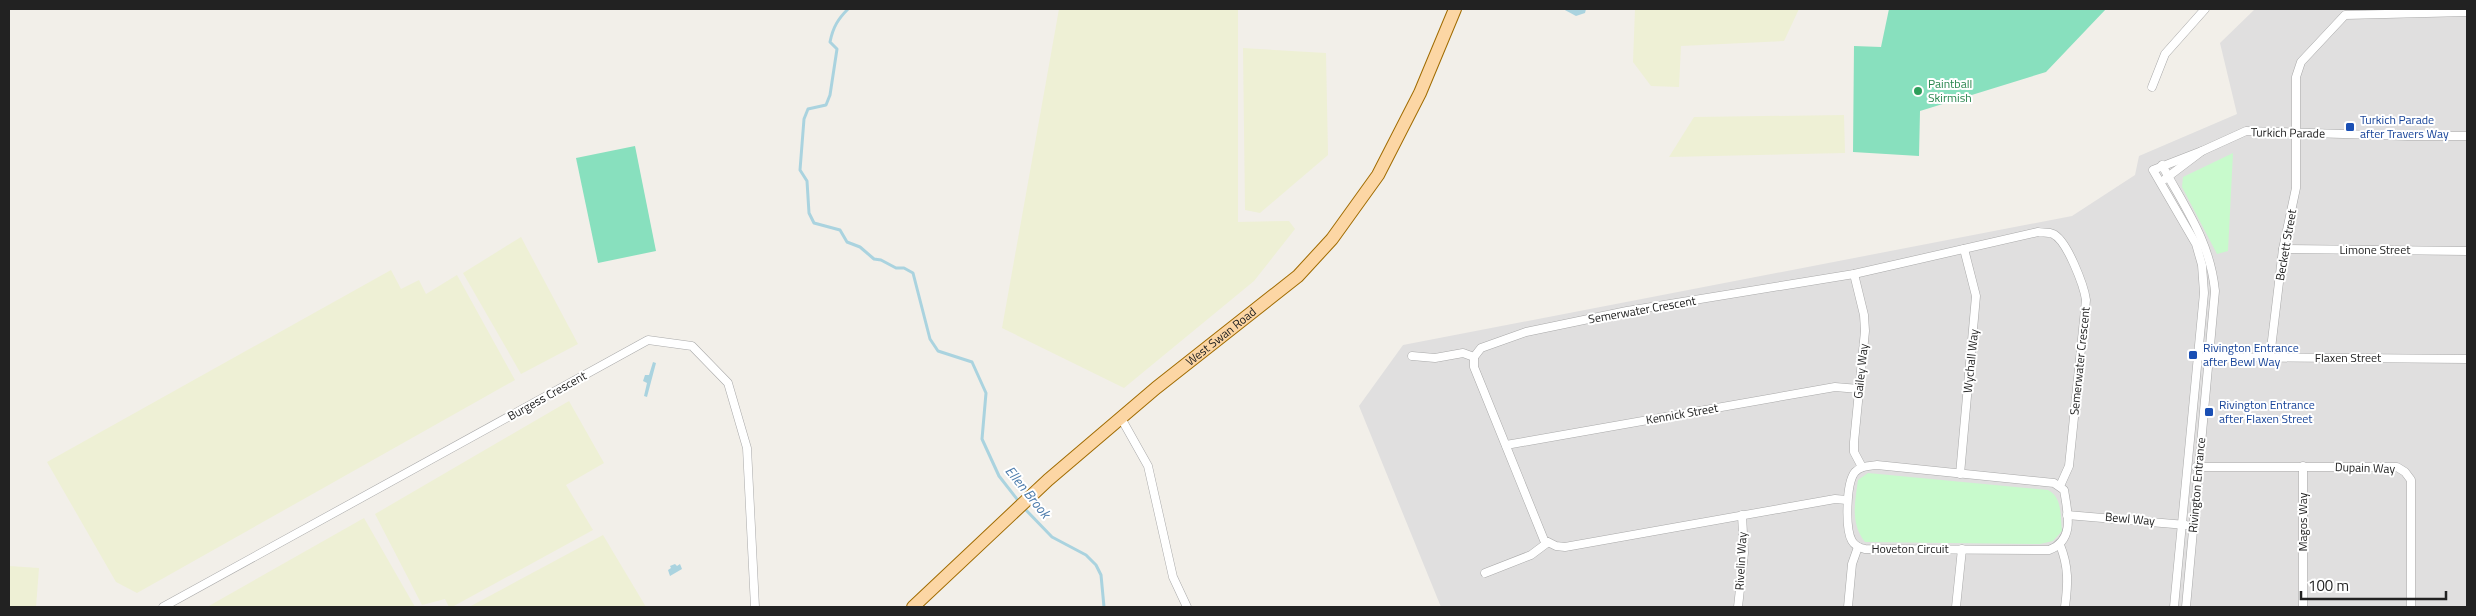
<svg xmlns="http://www.w3.org/2000/svg" width="2476" height="616" viewBox="0 0 2476 616" font-family="'Titillium Web',sans-serif">
	<rect width="100%" height="100%" fill="#f2efe9"/>
	<path fill="#e0dfdf" d="M2255 9H2467V607H1441L1359 406 1403 345 2072 216 2135 175 2139 156 2237 114 2220 43Z"/>
	<g fill="#eef0d5">
		<path d="M1059 9H1238V222L1289 221 1295 229 1254 281 1124 388 1002 328Z"/>
		<path d="M1635 9H1799L1784 41 1681 46 1679 87 1651 86 1633 62Z"/>
		<path d="M1243 48 1326 53 1328 155 1260 213 1245 210Z"/>
		<path d="M1844 115 1845 153 1669 157 1694 117Z"/>
		<path d="M521 237 578 344 521 374 463 273Z"/>
		<path d="M391 270 401 289 419 280 426 294 457 275 515 380 137 593 116 582 47 462Z"/>
		<path d="M569 401 604 463 566 485 593 530 452 607H449L445 599 422 605 375 514Z"/>
		<path d="M364 518 415 607H207Z"/>
		<path d="M603 535 646 607H469Z"/>
		<path d="M9 566 39 568 36 607H9Z"/>
	</g>
	<g fill="#c8facc">
		<path d="M2233 153 2228 251 2217 254 2182 187 2183 177Z"/>
		<path d="M1868 473 2048 490C2063 498 2060 516 2062 531L2053 541 2040 544 1865 542C1850 523 1855 502 1858 480Z"/>
	</g>
	<g fill="#88e0be">
		<path d="M1889 9H2106L2046 72 1920 111 1919 156 1853 152 1854 46 1881 47Z"/>
		<path d="M635 146 656 251 598 263 576 158Z"/>
	</g>
	<g fill="#aad3df">
		<path d="M1563 9H1586L1585 13 1576 16Z"/>
		<path d="M653 362 656 363 647 397 644 396 647 383 643 381 645 375H649Z"/>
		<path d="M675 564 677 566 680 564 682 569 670 576 668 570 671 568 670 566Z"/>
	</g>
	<g fill="none" stroke-linecap="round" stroke-linejoin="round">
		<g stroke="#aad3df" stroke-width="3">
			<path d="M848 9C838 19 833 27 830 42L837 49 830 95 826 105 808 109 804 119 800 170 807 181 809 213 814 223 840 230 847 242 860 247 874 259 881 260 896 268H904L913 273 930 339 938 351 972 362 986 393 982 439 999 476 1020 503"/>
			<path d="M1024 508 1052 537 1086 555 1096 565 1101 575 1104 607"/>
		</g>
		<defs>
			<g id="minor">
				<path d="M2152 87 2165 54 2205 9"/>
				<path d="M2162 165C2185 208 2210 241 2215 291L2186 607"/>
				<path d="M2165 179 2202 151 2246 131 2408 136H2467"/>
				<path d="M2283 249 2467 251"/>
				<path d="M1854 274 1864 315 1865 331 1854 442V452L1862 467"/>
				<path d="M1412 356 1435 358 1463 353 1474 357"/>
				<path d="M2204 357 2467 359"/>
				<path d="M2270 357 2283 249 2296 188V77L2301 62 2345 15 2467 12"/>
				<path d="M1121 418 1148 466 1173 577 1187 607"/>
				<path d="M1506 445 1835 387 1859 389"/>
				<path d="M1877 465 2054 483 2064 490C2068 514 2075 540 2049 550L1865 549C1860 548 1855 546 1852 541 1845 529 1846 483 1855 472 1861 466 1869 466 1877 465Z"/>
				<path d="M2303 466V607"/>
				<path d="M2196 467H2397L2405 472 2411 480V607"/>
				<path d="M1960 474 1976 296 1964 249"/>
				<path d="M1847 500 1835 499 1565 547 1556 546 1544 540 1474 367V357L1481 348 1526 332 1627 311 1854 274 2038 232C2042 233 2049 232 2053 234 2067 240 2084 286 2086 300L2069 466 2060 486"/>
				<path d="M2067 515 2186 525"/>
				<path d="M2060 545C2069 567 2068 584 2065 607"/>
				<path d="M1485 573 1531 555 1547 543"/>
				<path d="M163 607 648 340 692 346 728 383 747 448 755 607"/>
				<path d="M1738 607 1744 553 1742 515"/>
				<path d="M1848 607 1852 564 1858 547"/>
				<path d="M1956 607 1962 549"/>
				<path d="M2174 607 2204 293 2202 265 2196 244 2153 170 2202 151"/>
			</g>
			<g id="primary">
				<path id="s1" d="M913 607 1048 480 1156 388 1298 276 1332 239 1378 175 1420 93 1455 9"/>
			</g>
		</defs>
		<use href="#minor" stroke="#a9a9a9" stroke-width="9"/>
		<use href="#primary" stroke="#a06b00" stroke-width="14"/>
		<use href="#minor" stroke="#fff" stroke-width="8"/>
		<use href="#primary" stroke="#fcd6a4" stroke-width="12"/>
	</g>
	<circle fill="#2e9e5b" stroke="#fff" stroke-width="2" cx="1918" cy="91" r="5"/>
	<g fill="#1a4fb4" stroke="#fff" stroke-width="2">
		<rect x="2345" y="122" width="10" height="10" rx="2.5"/>
		<rect x="2188" y="350" width="10" height="10" rx="2.5"/>
		<rect x="2204" y="407" width="10" height="10" rx="2.5"/>
	</g>
	<g text-anchor="middle" stroke-width="4" stroke-linejoin="round" paint-order="stroke">
		<g font-size="12" fill="#27864d" stroke="#fff" text-anchor="start">
			<text x="1928" y="88">Paintball<tspan x="1928" dy="14">Skirmish</tspan></text>
		</g>
		<g font-size="12" fill="#164399" stroke="#fff" text-anchor="start">
			<text x="2360" y="124">Turkich Parade<tspan x="2360" dy="14">after Travers Way</tspan></text>
			<text x="2203" y="352">Rivington Entrance<tspan x="2203" dy="14">after Bewl Way</tspan></text>
			<text x="2219" y="409">Rivington Entrance<tspan x="2219" dy="14">after Flaxen Street</tspan></text>
		</g>
		<g font-size="12" fill="#222" stroke="#fff">
			<text transform="translate(2288 133) rotate(1)" y="4">Turkich Parade</text>
			<text transform="translate(2286 245) rotate(-80)" y="4">Beckett Street</text>
			<text x="2375" y="254">Limone Street</text>
			<text transform="translate(1642 310) rotate(-10)" y="4">Semerwater Crescent</text>
			<text dy="4" stroke="none"><textPath href="#s1" startOffset="410">West Swan Road</textPath></text>
			<text x="2348" y="362">Flaxen Street</text>
			<text transform="translate(1971 361) rotate(-84)" y="4">Wychall Way</text>
			<text transform="translate(2080 361) rotate(-84)" y="4">Semerwater Crescent</text>
			<text transform="translate(1861 371) rotate(-84)" y="4">Gailey Way</text>
			<text transform="translate(547 396) rotate(-29)" y="4">Burgess Crescent</text>
			<text transform="translate(1682 414) rotate(-10)" y="4">Kennick Street</text>
			<text transform="translate(2365 468) rotate(2)" y="4">Dupain Way</text>
			<text transform="translate(2197 485) rotate(-85)" y="4">Rivington Entrance</text>
			<text transform="translate(2130 519) rotate(5)" y="4">Bewl Way</text>
			<text transform="translate(2303 522) rotate(-90)" y="4">Magos Way</text>
			<text x="1910" y="553">Hoveton Circuit</text>
			<text transform="translate(1741 561) rotate(-87)" y="4">Rivelin Way</text>
		</g>
		<g font-size="14" font-style="italic" fill="#4a7aab" stroke="#fff">
			<text transform="translate(1028 492) rotate(51)" y="5">Ellen Brook</text>
		</g>
	</g>
	<rect width="2476" height="616" fill="none" stroke="#222222" stroke-width="20"/>
	<path d="M2301 591v8h145v-8" fill="none" stroke="#222222" stroke-width="2.5"/>
	<text x="2308" y="591" font-size="15" fill="#222222" stroke="#ffffff" stroke-width="4" paint-order="stroke">100 m</text>
</svg>
